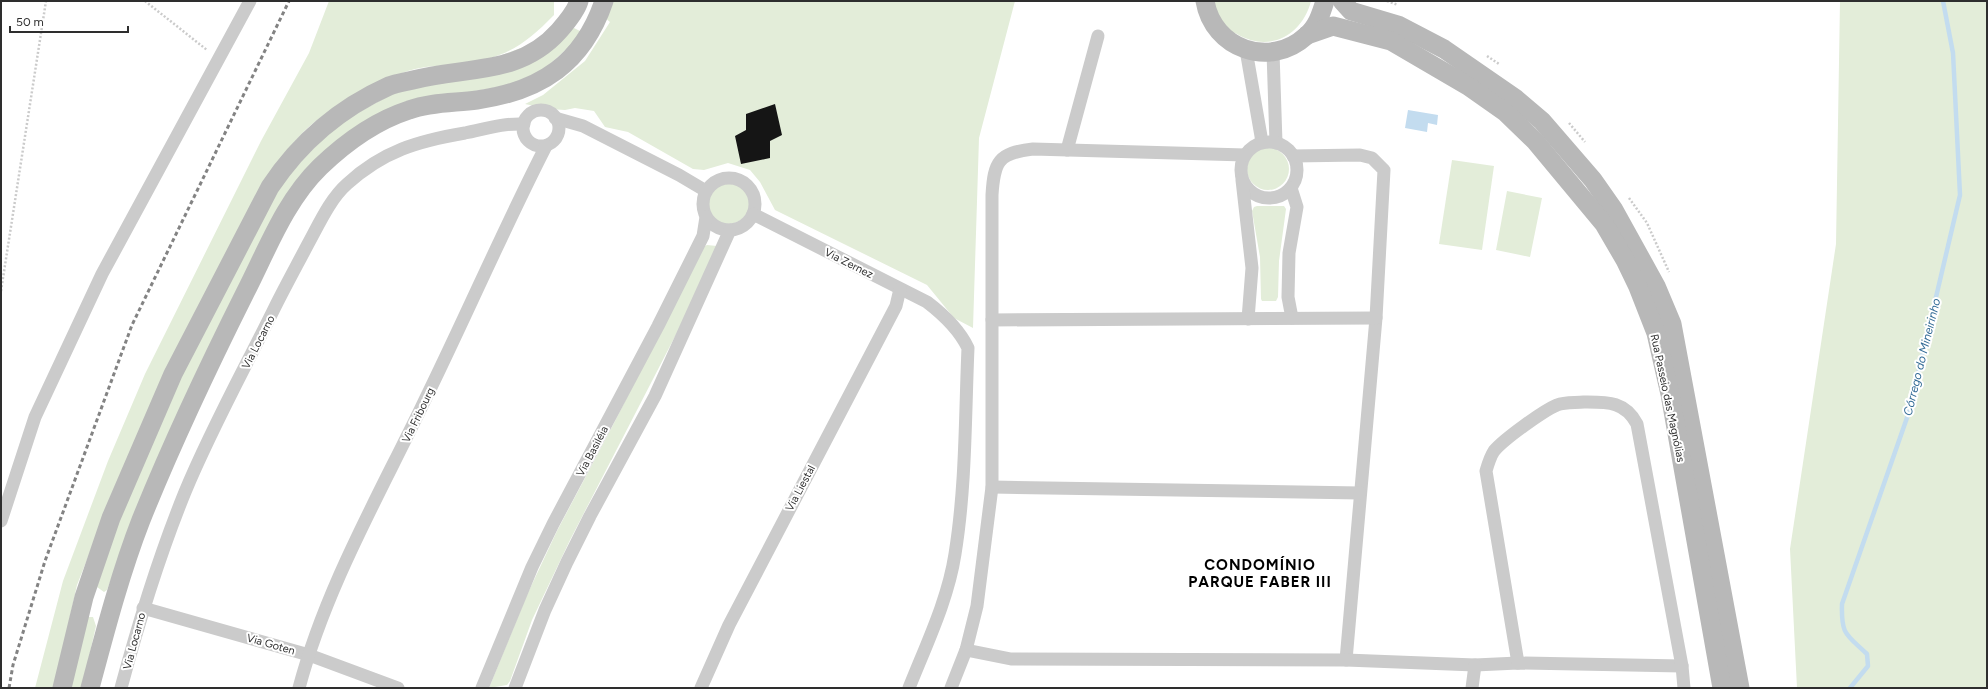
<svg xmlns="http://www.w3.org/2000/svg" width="1988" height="689" viewBox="0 0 1988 689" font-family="Figtree,sans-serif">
	<rect width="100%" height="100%" fill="#fff"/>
	<g fill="#e3edd9">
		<path d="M329 1H554V15C525 45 505 58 463 64 446 66 433 65 415 69 382 78 337 103 311 125 301 133 293 144 284 154L104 516 77 585 54 688H35L63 581 108 461 145 374 261 141 309 53Z"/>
		<path d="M611 1H1015L979 138 973 328 954 318 927 285 775 210 760 182 750 170 728 163 704 170 693 169 628 132 605 127 594 111 575 108 565 110 549 109 525 104 543 95 585 61 610 22 604 17Z"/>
		<path d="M1211 1H1311C1302 36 1269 53 1237 34 1233 32 1226 30 1223 26 1218 20 1215 8 1211 1Z"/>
		<path d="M1840 1H1987V688H1797L1790 549 1836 244Z"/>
		<path d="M574 28 580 31 581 36 541 72 510 85 475 91 325 152 132 524 107 590 104 592 97 587 116 526 181 376 276 188 336 125 390 95 424 84Z"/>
		<circle cx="1268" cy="169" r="21"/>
		<path d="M1452 160 1494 166 1482 250 1439 244Z"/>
		<circle cx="728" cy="202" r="22"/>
		<path d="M1507 191 1542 198 1530 257 1496 250Z"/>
		<path d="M1257 206H1284L1286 209 1279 261 1278 297 1276 301H1262L1261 299 1260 257 1252 211 1254 207Z"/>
		<path d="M707 245 717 246 718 253 570 540 532 620 510 681 507 685 489 688 526 597 557 531 613 425 703 247Z"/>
		<path d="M88 617H93L96 626 82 688H67Z"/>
	</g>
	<path fill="#c3dcef" d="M1408 110 1438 115 1437 125 1428 123 1427 132 1405 128Z"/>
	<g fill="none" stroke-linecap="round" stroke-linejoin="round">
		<path stroke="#c3dcef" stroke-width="4.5" d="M1850 688 1868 666 1867 654C1846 634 1841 635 1842 604L1909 412 1960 195 1953 53 1943 1"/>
	</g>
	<path fill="#151515" d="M775 104 782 135 770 141V158L741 164 735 136 746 130V114Z"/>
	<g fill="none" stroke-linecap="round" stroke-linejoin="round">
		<g stroke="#cbcbcb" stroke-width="2.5" stroke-dasharray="2 2" stroke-linecap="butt">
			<path d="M145 1 207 50"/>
			<path d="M1387 1 1398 5"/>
			<path d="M1487 56 1499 64"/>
			<path d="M1569 123 1585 142"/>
			<path d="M1629 198 1647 223 1669 272"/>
			<path d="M1 291 46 1"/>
		</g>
		<g stroke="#cbcbcb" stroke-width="13">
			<path d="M1246 50 1262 142"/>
			<path d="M1273 52 1276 143"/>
			<circle cx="541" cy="128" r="18"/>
			<path d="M555 118 583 126 679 175 706 191"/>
			<circle cx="1269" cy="170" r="28"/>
			<path d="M1067 150 1098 36"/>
			<path d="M1293 156 1360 155 1372 158 1384 170 1376 318 1346 660"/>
			<circle cx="729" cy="204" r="26"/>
			<path d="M1242 180 1252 268 1248 319"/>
			<path d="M1291 188 1297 207 1289 253 1288 297 1292 318"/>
			<path d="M753 214 927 302C944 315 959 329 968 348 965 416 966 486 955 554 948 600 926 645 909 688"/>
			<path d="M992 320 1376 318"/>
			<path d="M992 487 1360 493"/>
			<path d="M1 521 35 417 102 274 250 1"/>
			<path d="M143 608 309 655 398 688"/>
			<path d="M966 650 1011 659 1346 660 1475 665 1518 663 1682 666"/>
			<path d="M1518 663 1486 471C1488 464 1490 457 1494 451 1504 439 1543 411 1557 405 1565 402 1575 403 1584 402 1607 402 1625 401 1637 424L1682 666 1684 688"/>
			<path d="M121 688C139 621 159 556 185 492 211 429 245 368 275 307 286 285 297 265 308 244 319 224 330 199 347 184 383 151 418 141 465 133 485 129 503 123 524 124"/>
			<path d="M299 688C325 590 377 499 421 408 464 321 502 232 546 146"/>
			<path d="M482 688 532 567 553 524 658 326 703 236 706 217"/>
			<path d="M515 688 545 610 567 562 590 516 655 396 730 230"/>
			<path d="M701 688 729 625 896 306 900 289"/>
			<path d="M951 688 966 650 977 606 992 487V195C994 162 998 153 1033 149L1245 155"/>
			<path d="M1472 688 1475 665"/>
		</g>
		<g stroke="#b8b8b8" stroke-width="19">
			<path d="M1205 1C1213 49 1270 69 1306 36 1317 27 1321 14 1325 1"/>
			<path d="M1342 1 1351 11 1398 25 1444 49 1515 98 1542 121 1593 180 1614 210 1656 286 1672 324 1740 688"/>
			<path d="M1307 35 1333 26 1391 41 1468 86 1505 112 1535 141 1604 224 1625 260 1638 287 1656 333 1670 394 1722 688"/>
			<path d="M62 688 84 597 111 518 173 374 270 187C300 142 340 108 389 86 397 83 405 82 413 80 466 66 519 76 559 31 566 23 576 11 579 1"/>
			<path d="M90 688C105 632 120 574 141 520 172 443 208 367 245 293 267 250 285 201 320 167 346 142 375 121 409 110 431 102 454 103 477 100 541 91 583 63 604 1"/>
		</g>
		<path stroke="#838383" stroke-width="3" stroke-dasharray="4 3" stroke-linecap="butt" d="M9 688 13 665 45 561 132 325 289 1"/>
	</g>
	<g text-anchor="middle" stroke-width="4" stroke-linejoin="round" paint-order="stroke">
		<g font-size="11" fill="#2e2e2e" stroke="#fff">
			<text transform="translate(849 263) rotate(27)" y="4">Via Zernez</text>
			<text transform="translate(258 342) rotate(-63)" y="4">Via Locarno</text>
			<text transform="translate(1668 398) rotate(78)" y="4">Rua Passeio das Magnólias</text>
			<text transform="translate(418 415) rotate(-64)" y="4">Via Fribourg</text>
			<text transform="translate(592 451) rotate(-62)" y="4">Via Basiléia</text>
			<text transform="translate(800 488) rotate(-62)" y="4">Via Liestal</text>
			<text transform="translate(134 641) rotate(-75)" y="4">Via Locarno</text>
			<text transform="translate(271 644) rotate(16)" y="4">Via Goten</text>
		</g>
		<g font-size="12" font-style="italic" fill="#346c97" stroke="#fff">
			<text transform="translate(1922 357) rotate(-76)" y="4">Córrego do Mineirinho</text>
		</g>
		<g font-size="15" font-weight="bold" letter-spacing="1" fill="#000" stroke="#fff">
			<text x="1260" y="570">CONDOMÍNIO<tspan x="1260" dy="17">PARQUE FABER III</tspan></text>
		</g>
	</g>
	<rect width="1988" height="689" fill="none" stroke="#2e2e2e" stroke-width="4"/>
	<path d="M10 26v6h118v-6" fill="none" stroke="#2e2e2e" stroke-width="2"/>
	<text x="16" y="26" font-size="12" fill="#2e2e2e" stroke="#ffffff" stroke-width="3" paint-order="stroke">50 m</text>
</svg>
